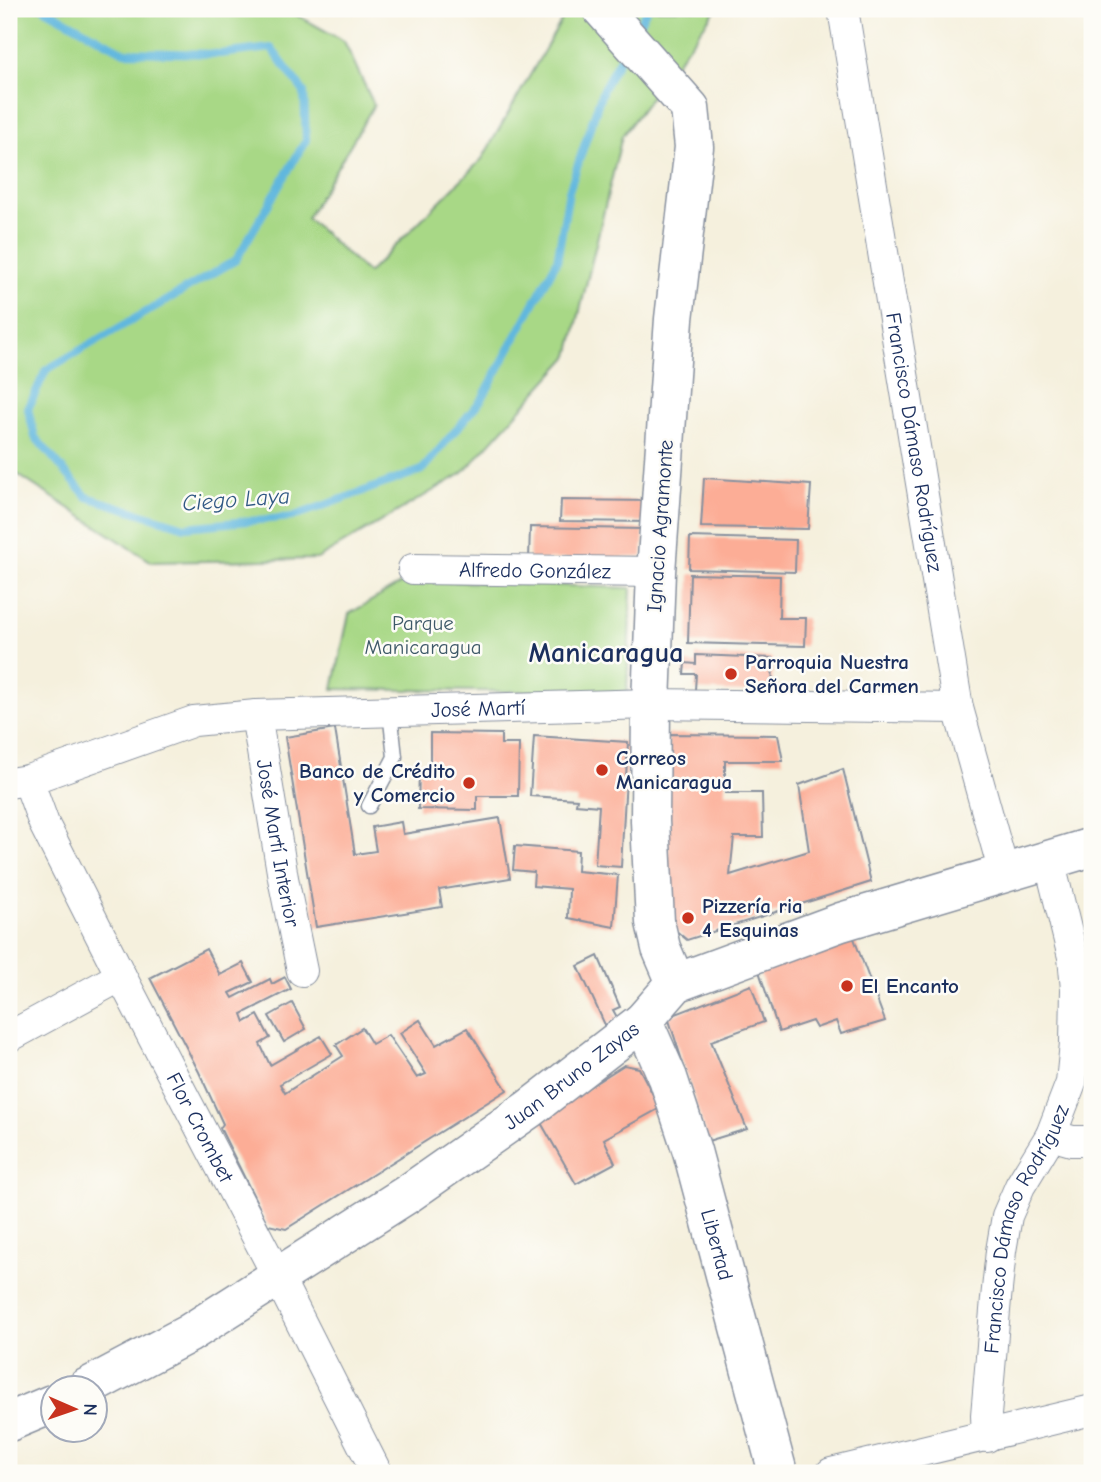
<svg xmlns="http://www.w3.org/2000/svg" width="1101" height="1482" viewBox="0 0 1101 1482" font-family="'Comic Neue',sans-serif">
	<rect width="100%" height="100%" fill="#fdfcf7"/>
	<filter id="ink" filterUnits="userSpaceOnUse"><feTurbulence type="fractalNoise" baseFrequency=".0143" numOctaves="2"/><feDisplacementMap in="SourceGraphic" scale="14" xChannelSelector="R" yChannelSelector="G"/><feConvolveMatrix kernelMatrix="1 2 1 2 8 2 1 2 1" color-interpolation-filters="sRGB"/></filter>
	<filter id="wash" filterUnits="userSpaceOnUse"><feTurbulence type="fractalNoise" baseFrequency=".00686" numOctaves="4" result="noise"/><feDisplacementMap in="SourceGraphic" scale="28" xChannelSelector="R" yChannelSelector="G"/><feGaussianBlur stdDeviation="1.57" result="paint"/><feColorMatrix in="noise" values="0 0 0 0 0 0 0 0 0 0 0 0 0 0 0 0 0 1.4 0 .05"/><feComposite in="paint" operator="in"/></filter>
	<g filter="url(#wash)">
		<rect width="100%" height="100%" fill="#f5f0dd"/>
		<g fill="#a8d886" stroke="#628472" stroke-width="2">
			<path d="M9 9H286L344 41 374 105 307 218 368 273 482 159 568 9H716L622 136 569 356 463 473 317 559 152 562 9 469Z"/>
			<path d="M407 580 631 588 627 693 333 689 349 614Z"/>
		</g>
		<g fill="none" stroke-linecap="round" stroke-linejoin="round">
			<g stroke="#61b7de" stroke-width="8">
				<path d="M45 9 124 52 220 54 271 48 304 92 306 140 236 260 46 370 28 409 35 437 87 497 185 527 292 517 422 470 482 399 557 261 569 191 603 89 625 49"/>
				<path d="M635 31 647 9"/>
			</g>
		</g>
		<g id="blocks">
			<g fill="#fcad96">
				<path d="M704 478 811 485 808 529 701 527Z"/>
				<path d="M561 500 653 501V522L560 521Z"/>
				<path d="M530 527 644 529 642 557 529 560Z"/>
				<path d="M690 537 796 540 795 572 689 569Z"/>
				<path d="M690 574 780 576 779 618H806L805 646 688 643Z"/>
				<path d="M696 655 773 658 772 693 695 690 696 674H684L685 663 696 664Z"/>
				<path d="M335 729 355 854 376 851 372 827 401 822 403 834 500 818 510 878 439 890 442 907 316 927 285 737Z"/>
				<path d="M430 733 501 734V744H519L518 796H477V810L418 809 419 770H430Z"/>
				<path d="M668 734 778 735 783 761H725V793H762L763 837H734L730 875 809 851 799 785 843 769 871 882 687 940 668 924Z"/>
				<path d="M534 736 628 742 621 867 595 865 599 806 576 804 577 799 530 796Z"/>
				<path d="M515 846 578 851 577 871 618 875 614 927 568 918 569 889 533 886 534 872 513 870Z"/>
				<path d="M852 933 885 1021 841 1034 836 1021 816 1028 812 1021 779 1032 759 971Z"/>
				<path d="M206 949 220 975 243 963 253 982 230 993 233 998 270 979 272 984 285 977 291 989 242 1014 245 1022 258 1015 270 1038 260 1044 270 1065 321 1036 332 1054 280 1084 285 1093 343 1056 336 1045 362 1028 372 1044 388 1035 417 1078 426 1074 400 1033 420 1020 436 1045 467 1028 507 1090 286 1229 268 1225 220 1128 223 1124 199 1072 150 978Z"/>
				<path d="M598 956 620 1007 613 1010 618 1019 605 1025 578 966Z"/>
				<path d="M751 985 764 1022 711 1041 747 1129 708 1141 668 1017Z"/>
				<path d="M292 1003 306 1029 284 1042 269 1016Z"/>
				<path d="M624 1065 639 1068 660 1108 604 1139 615 1163 576 1184 540 1121 580 1093Z"/>
			</g>
		</g>
	</g>
	<g filter="url(#ink)">
		<use href="#blocks" fill-opacity="0" stroke="#88909e" stroke-width="2"/>
		<g fill="none" stroke-linecap="round" stroke-linejoin="round">
			<defs>
				<path id="lane" d="M369 806 395 757 390 711"/>
				<g id="street">
					<path id="s1" d="M843 9 958 708 1004 873"/>
					<path id="s2" d="M413 569 656 572"/>
					<path id="s3" d="M256 715 283 878 302 971"/>
					<path id="s4" d="M28 780 44 824 121 976 278 1277 377 1473"/>
					<path id="s5" d="M9 783 28 780 194 721 256 715 651 704 958 708"/>
					<path d="M9 1037 121 976"/>
					<path d="M1051 1135 1072 1141H1092"/>
					<path id="s6" d="M987 1437 986 1415 996 1299 1001 1251 1007 1216 1020 1186 1051 1135 1071 1083 1075 1043 1076 989 1073 957 1049 860"/>
					<path d="M831 1473 1092 1410"/>
				</g>
				<g id="secondary">
					<path d="M602 9 690 108 694 147 674 319 656 572 651 704 650 821 655 922 661 948 676 983"/>
					<path id="s7" d="M643 1021 668 1078 692 1151 778 1473"/>
					<path id="s8" d="M86 1388 188 1334 409 1193 529 1109 643 1021 676 983 841 922 1092 847"/>
					<path d="M9 1422 52 1404"/>
				</g>
			</defs>
			<use href="#lane" stroke="#88909e" stroke-width="17"/>
			<use href="#street" stroke="#88909e" stroke-width="32"/>
			<use href="#secondary" stroke="#88909e" stroke-width="41"/>
			<use href="#lane" stroke="#fff" stroke-width="14"/>
			<use href="#street" stroke="#fff" stroke-width="30"/>
			<use href="#secondary" stroke="#fff" stroke-width="38"/>
		</g>
	</g>
	<g fill="#c8321e" stroke="#fdfcf7" stroke-width="2.5">
		<circle cx="731" cy="674" r="7"/>
		<circle cx="602" cy="770" r="7"/>
		<circle cx="469" cy="783" r="7"/>
		<circle cx="688" cy="918" r="7"/>
		<circle cx="847" cy="986" r="7"/>
	</g>
	<g text-anchor="middle" stroke-width="5" stroke-linejoin="round" paint-order="stroke">
		<g font-size="21" fill="#1b2f5e" stroke="#fdfcf7">
			<text dy="7" stroke="none"><textPath href="#s1" startOffset="439">Francisco Dámaso Rodríguez</textPath></text>
			<text transform="translate(660 526) rotate(-86)" y="7">Ignacio Agramonte</text>
			<text dy="7" stroke="none"><textPath href="#s2" startOffset="122">Alfredo González</textPath></text>
			<text dy="7" stroke="none"><textPath href="#s5" startOffset="480">José Martí</textPath></text>
			<text dy="7" stroke="none"><textPath href="#s3" startOffset="130">José Martí Interior</textPath></text>
			<text dy="7" stroke="none"><textPath href="#s8" startOffset="578">Juan Bruno Zayas</textPath></text>
			<text dy="7" stroke="none"><textPath href="#s4" startOffset="388">Flor Crombet</textPath></text>
			<text dy="7" stroke="none"><textPath href="#s6" startOffset="215">Francisco Dámaso Rodríguez</textPath></text>
			<text dy="7" stroke="none"><textPath href="#s7" startOffset="236">Libertad</textPath></text>
		</g>
		<g font-size="21" fill="#3e5968" stroke="#fdfcf7">
			<text x="423" y="630">Parque<tspan x="423" dy="24">Manicaragua</tspan></text>
		</g>
		<g font-size="21" font-weight="bold" fill="#1b2f5e" stroke="#fdfcf7" text-anchor="start">
			<text x="745" y="669">Parroquia Nuestra<tspan x="745" dy="24">Señora del Carmen</tspan></text>
			<text x="616" y="765">Correos<tspan x="616" dy="24">Manicaragua</tspan></text>
			<text x="455" y="778" text-anchor="end">Banco de Crédito<tspan x="455" dy="24">y Comercio</tspan></text>
			<text x="702" y="913">Pizzería ria<tspan x="702" dy="24">4 Esquinas</tspan></text>
			<text x="861" y="993">El Encanto</text>
		</g>
		<g font-size="23" font-style="italic" fill="#305884" stroke="#fdfcf7">
			<text transform="translate(236 499) rotate(-4)" y="8">Ciego Laya</text>
		</g>
		<g font-size="28" font-weight="bold" fill="#1b2f5e" stroke="#fdfcf7">
			<text x="606" y="662">Manicaragua</text>
		</g>
	</g>
	<rect width="1101" height="1482" fill="none" stroke="#fdfcf7" stroke-width="35"/>
	<g transform="translate(74 1409) rotate(92)"><circle r="33" fill="#fdfcf7" stroke="#a3aaba" stroke-width="2"/>
	<path d="M0-5L12 26L0 18L-12 26Z" fill="#c8321e"/>
	<text y="-10" font-size="19" font-weight="bold" text-anchor="middle" fill="#1b2f5e">N</text>
	</g>
</svg>
